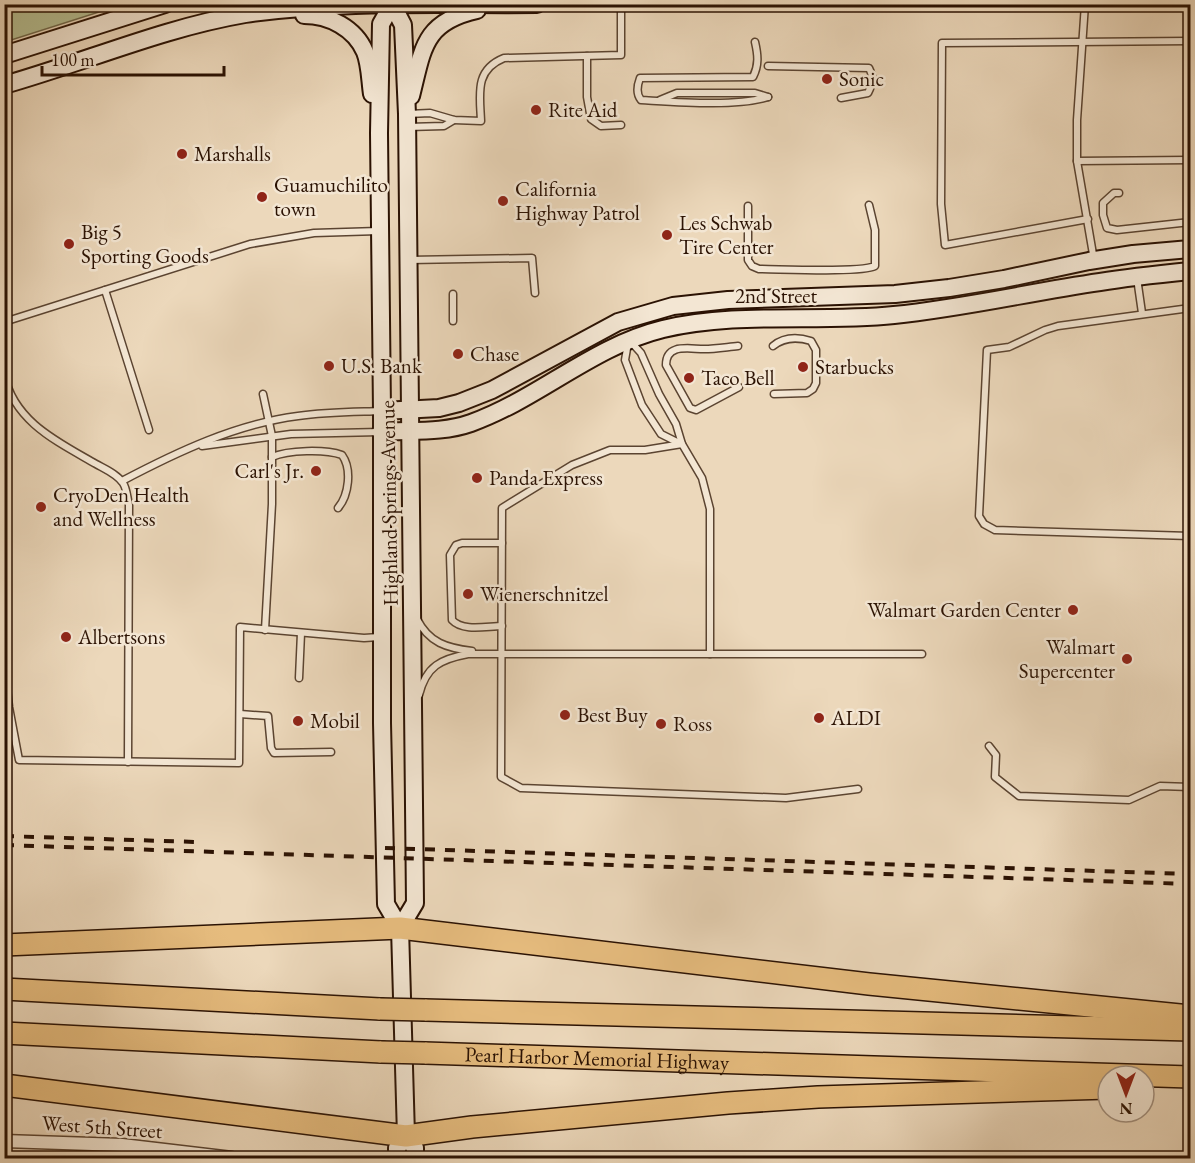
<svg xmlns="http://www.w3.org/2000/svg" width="1195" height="1163" viewBox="0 0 1195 1163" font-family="'EB Garamond',serif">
	<rect width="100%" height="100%" fill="#ecd8bb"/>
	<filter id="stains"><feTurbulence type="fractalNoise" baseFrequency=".00333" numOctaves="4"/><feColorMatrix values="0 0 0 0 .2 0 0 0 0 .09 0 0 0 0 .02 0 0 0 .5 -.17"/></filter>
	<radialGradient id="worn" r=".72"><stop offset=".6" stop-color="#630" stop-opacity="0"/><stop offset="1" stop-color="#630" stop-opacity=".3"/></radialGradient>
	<path fill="#b6bf92" stroke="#70684a" stroke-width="1.5" d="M5 4H121V5L5 42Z"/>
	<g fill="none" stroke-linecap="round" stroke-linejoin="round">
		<defs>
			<g id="lane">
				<path d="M1085 4 1077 120V161L1094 260"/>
				<path d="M755 42C758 55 759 65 753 77L640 78C637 86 636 94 641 100 676 102 736 107 768 97"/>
				<path d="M587 56V97L591 119 601 126 621 125"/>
				<path d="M768 66 869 68C874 78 873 83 868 93L841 98"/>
				<path d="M660 100 677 93H755L768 97"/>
				<path d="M408 114 430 113 454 120 481 121C480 95 474 70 504 58L621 55V4"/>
				<path d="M408 127 444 126 454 120"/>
				<path d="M1077 161 1190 160"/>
				<path d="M1119 193H1114L1103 203V215L1107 228 1117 230 1190 222"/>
				<path d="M748 206V260L752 266 759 269C780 269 861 273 875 266V230L869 205"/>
				<path d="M1088 219 945 245 941 204 942 43 1190 41"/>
				<path d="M409 260 532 258 535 293"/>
				<path d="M1137 278 1142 313"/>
				<path d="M105 290 149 430"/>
				<path d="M1190 308 1058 326 1045 330 1009 347 987 350 979 516 984 524 995 530 1190 536"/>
				<path d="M453 321V294"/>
				<path d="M4 322 250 244 314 233 378 231"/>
				<path d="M631 342 641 353 659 394 676 424 682 444 702 478 710 509V654"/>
				<path d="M628 343 625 360 642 405 661 434 681 444"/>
				<path d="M738 346C727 347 715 349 704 349 689 349 666 343 666 365L690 408 696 410 739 387"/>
				<path d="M773 346C784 337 798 337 811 341L816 350V383L813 389 807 393 774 394"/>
				<path d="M4 374C14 422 58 442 96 464 105 469 117 474 123 483 127 489 127 497 129 505L128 762"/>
				<path d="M263 394 272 436V504L265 630"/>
				<path d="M682 444 645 450H610L572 465 502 508 501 777 521 788 786 798 858 789"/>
				<path d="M202 446 291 434 380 432"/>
				<path d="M272 457C288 450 325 449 342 455 352 469 349 495 338 508"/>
				<path d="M122 481C177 452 236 424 298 416 326 412 354 412 381 411"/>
				<path d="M417 619C429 643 447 648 472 651"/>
				<path d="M502 626C487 626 463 632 452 620L450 555 456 545 462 543H502"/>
				<path d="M4 660 9 707 19 760 239 763 240 627 364 638 379 637"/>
				<path d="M299 678 301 633"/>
				<path d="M419 695C426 666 441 659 468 654H922"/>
				<path d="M240 714 268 716 271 748 274 753 331 752"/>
				<path d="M989 746 996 755 995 777 1019 796 1129 800 1160 786 1190 787"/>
			</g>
			<path id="street" d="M4 1141 122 1145 232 1158"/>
			<g id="secondary">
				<path d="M392 4 403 25 407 114 415 903 400 928"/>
				<path d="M392 5 381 24 379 133 382 411V723L386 904 400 928 406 1136 415 1148V1158"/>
				<path d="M304 15C329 15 355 28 365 52 370 64 370 81 372 94"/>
				<path d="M4 55 165 4"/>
				<path d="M4 85C85 62 163 28 245 14 339 0 442 5 537 4"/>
				<path d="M411 96C423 49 423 22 477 10"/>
				<path d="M382 411 439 408 459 403 492 390 618 322 673 306 728 300 895 294 949 288 1004 279 1089 261 1133 254 1190 249"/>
				<path d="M381 432C411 430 443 433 471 423 538 399 593 346 663 329 739 311 817 323 894 315 963 308 1031 292 1100 282 1130 277 1160 274 1190 271"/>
				<path d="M397 1158V1148L406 1136"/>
			</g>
			<g id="highway">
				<path d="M4 945 400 928 869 984 1190 1016"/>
				<path d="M4 989 380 1009"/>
				<path d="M425 1010 1190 1030"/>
				<path d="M4 1033 381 1052"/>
				<path id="s1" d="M425 1053 1190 1077"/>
				<path d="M4 1085 406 1136 472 1127 728 1103 818 1097 1108 1088"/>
			</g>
		</defs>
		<use href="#lane" stroke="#5b4431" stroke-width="9"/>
		<use href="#street" stroke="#5b4431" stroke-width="15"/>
		<use href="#secondary" stroke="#2b1203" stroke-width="20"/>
		<use href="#highway" stroke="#2b1203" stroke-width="24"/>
		<use href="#lane" stroke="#f3e6d3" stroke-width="6"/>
		<use href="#street" stroke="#f3e6d3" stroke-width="12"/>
		<use href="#secondary" stroke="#f3e6d3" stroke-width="16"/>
		<use href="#highway" stroke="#e6bc7e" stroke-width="21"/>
		<g stroke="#2b1203" stroke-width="4" stroke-dasharray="10 10" stroke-linecap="butt">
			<path d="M4 836 196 842"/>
			<path d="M4 845 1190 884"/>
			<path d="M385 848 1190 874"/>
		</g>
		<defs>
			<g id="highway-bridge">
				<path d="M380 1009 425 1010"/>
				<path d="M381 1052 425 1053"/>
			</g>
		</defs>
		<use href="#highway-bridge" stroke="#2b1203" stroke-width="24" stroke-linecap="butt"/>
		<use href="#highway-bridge" stroke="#e6bc7e" stroke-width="21"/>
	</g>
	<g fill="#8f2418" stroke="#f3e6d3" stroke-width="2">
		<circle cx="827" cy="79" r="6"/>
		<circle cx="536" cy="110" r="6"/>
		<circle cx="182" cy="154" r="6"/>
		<circle cx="262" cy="197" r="6"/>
		<circle cx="503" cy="201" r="6"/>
		<circle cx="667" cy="235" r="6"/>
		<circle cx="69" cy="244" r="6"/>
		<circle cx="458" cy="354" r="6"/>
		<circle cx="329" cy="366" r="6"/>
		<circle cx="803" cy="367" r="6"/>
		<circle cx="689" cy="378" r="6"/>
		<circle cx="316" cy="471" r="6"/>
		<circle cx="477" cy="478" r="6"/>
		<circle cx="41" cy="507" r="6"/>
		<circle cx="468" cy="594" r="6"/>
		<circle cx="1073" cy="610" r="6"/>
		<circle cx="66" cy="637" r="6"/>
		<circle cx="1127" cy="659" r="6"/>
		<circle cx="565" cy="715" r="6"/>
		<circle cx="819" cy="718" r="6"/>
		<circle cx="298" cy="721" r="6"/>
		<circle cx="661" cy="724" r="6"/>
	</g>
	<g text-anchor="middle" stroke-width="5" stroke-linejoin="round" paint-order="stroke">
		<g font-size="21" fill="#2b1203" stroke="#f3e6d3" text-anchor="start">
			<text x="839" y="86">Sonic</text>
			<text x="548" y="117">Rite Aid</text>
			<text x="194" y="161">Marshalls</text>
			<text x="274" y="192">Guamuchilito<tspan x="274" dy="24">town</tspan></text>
			<text x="515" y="196">California<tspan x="515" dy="24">Highway Patrol</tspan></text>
			<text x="679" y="230">Les Schwab<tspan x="679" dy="24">Tire Center</tspan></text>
			<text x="81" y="239">Big 5<tspan x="81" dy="24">Sporting Goods</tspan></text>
			<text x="470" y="361">Chase</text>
			<text x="341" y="373">U.S. Bank</text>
			<text x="815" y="374">Starbucks</text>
			<text x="701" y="385">Taco Bell</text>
			<text x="304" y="478" text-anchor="end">Carl's Jr.</text>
			<text x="489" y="485">Panda Express</text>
			<text x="53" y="502">CryoDen Health<tspan x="53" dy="24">and Wellness</tspan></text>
			<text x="480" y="601">Wienerschnitzel</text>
			<text x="1061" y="617" text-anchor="end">Walmart Garden Center</text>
			<text x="78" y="644">Albertsons</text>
			<text x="1115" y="654" text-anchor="end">Walmart<tspan x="1115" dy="24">Supercenter</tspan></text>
			<text x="577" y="722">Best Buy</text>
			<text x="831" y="725">ALDI</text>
			<text x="310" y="728">Mobil</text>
			<text x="673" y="731">Ross</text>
		</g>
		<g font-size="21" fill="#2b1203" stroke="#f3e6d3">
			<text x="776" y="303">2nd Street</text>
			<text transform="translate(389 503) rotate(-91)" y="7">Highland Springs Avenue</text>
			<text dy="7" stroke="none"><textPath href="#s1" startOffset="172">Pearl Harbor Memorial Highway</textPath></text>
			<text transform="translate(102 1127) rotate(4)" y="7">West 5th Street</text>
		</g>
	</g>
	<rect width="1195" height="1163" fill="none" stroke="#ecd8bb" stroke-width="24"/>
	<rect x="6" y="6" width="1183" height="1151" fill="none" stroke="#2b1203" stroke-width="3"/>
	<rect x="12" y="12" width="1171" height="1139" fill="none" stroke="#2b1203" stroke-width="1.5"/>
	<g transform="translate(1126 1094) rotate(180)"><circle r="28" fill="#f3e6d3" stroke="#a39180" stroke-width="1.5"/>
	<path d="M0-4.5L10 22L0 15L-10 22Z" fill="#8f2418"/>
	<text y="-9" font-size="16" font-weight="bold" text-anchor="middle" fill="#2b1203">N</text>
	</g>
	<path d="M42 66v9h182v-9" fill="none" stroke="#2b1203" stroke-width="3"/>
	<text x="51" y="66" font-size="18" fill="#2b1203" stroke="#f3e6d3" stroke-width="4.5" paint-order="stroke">100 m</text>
	<rect width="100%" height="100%" filter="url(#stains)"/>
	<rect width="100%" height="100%" fill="url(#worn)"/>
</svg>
